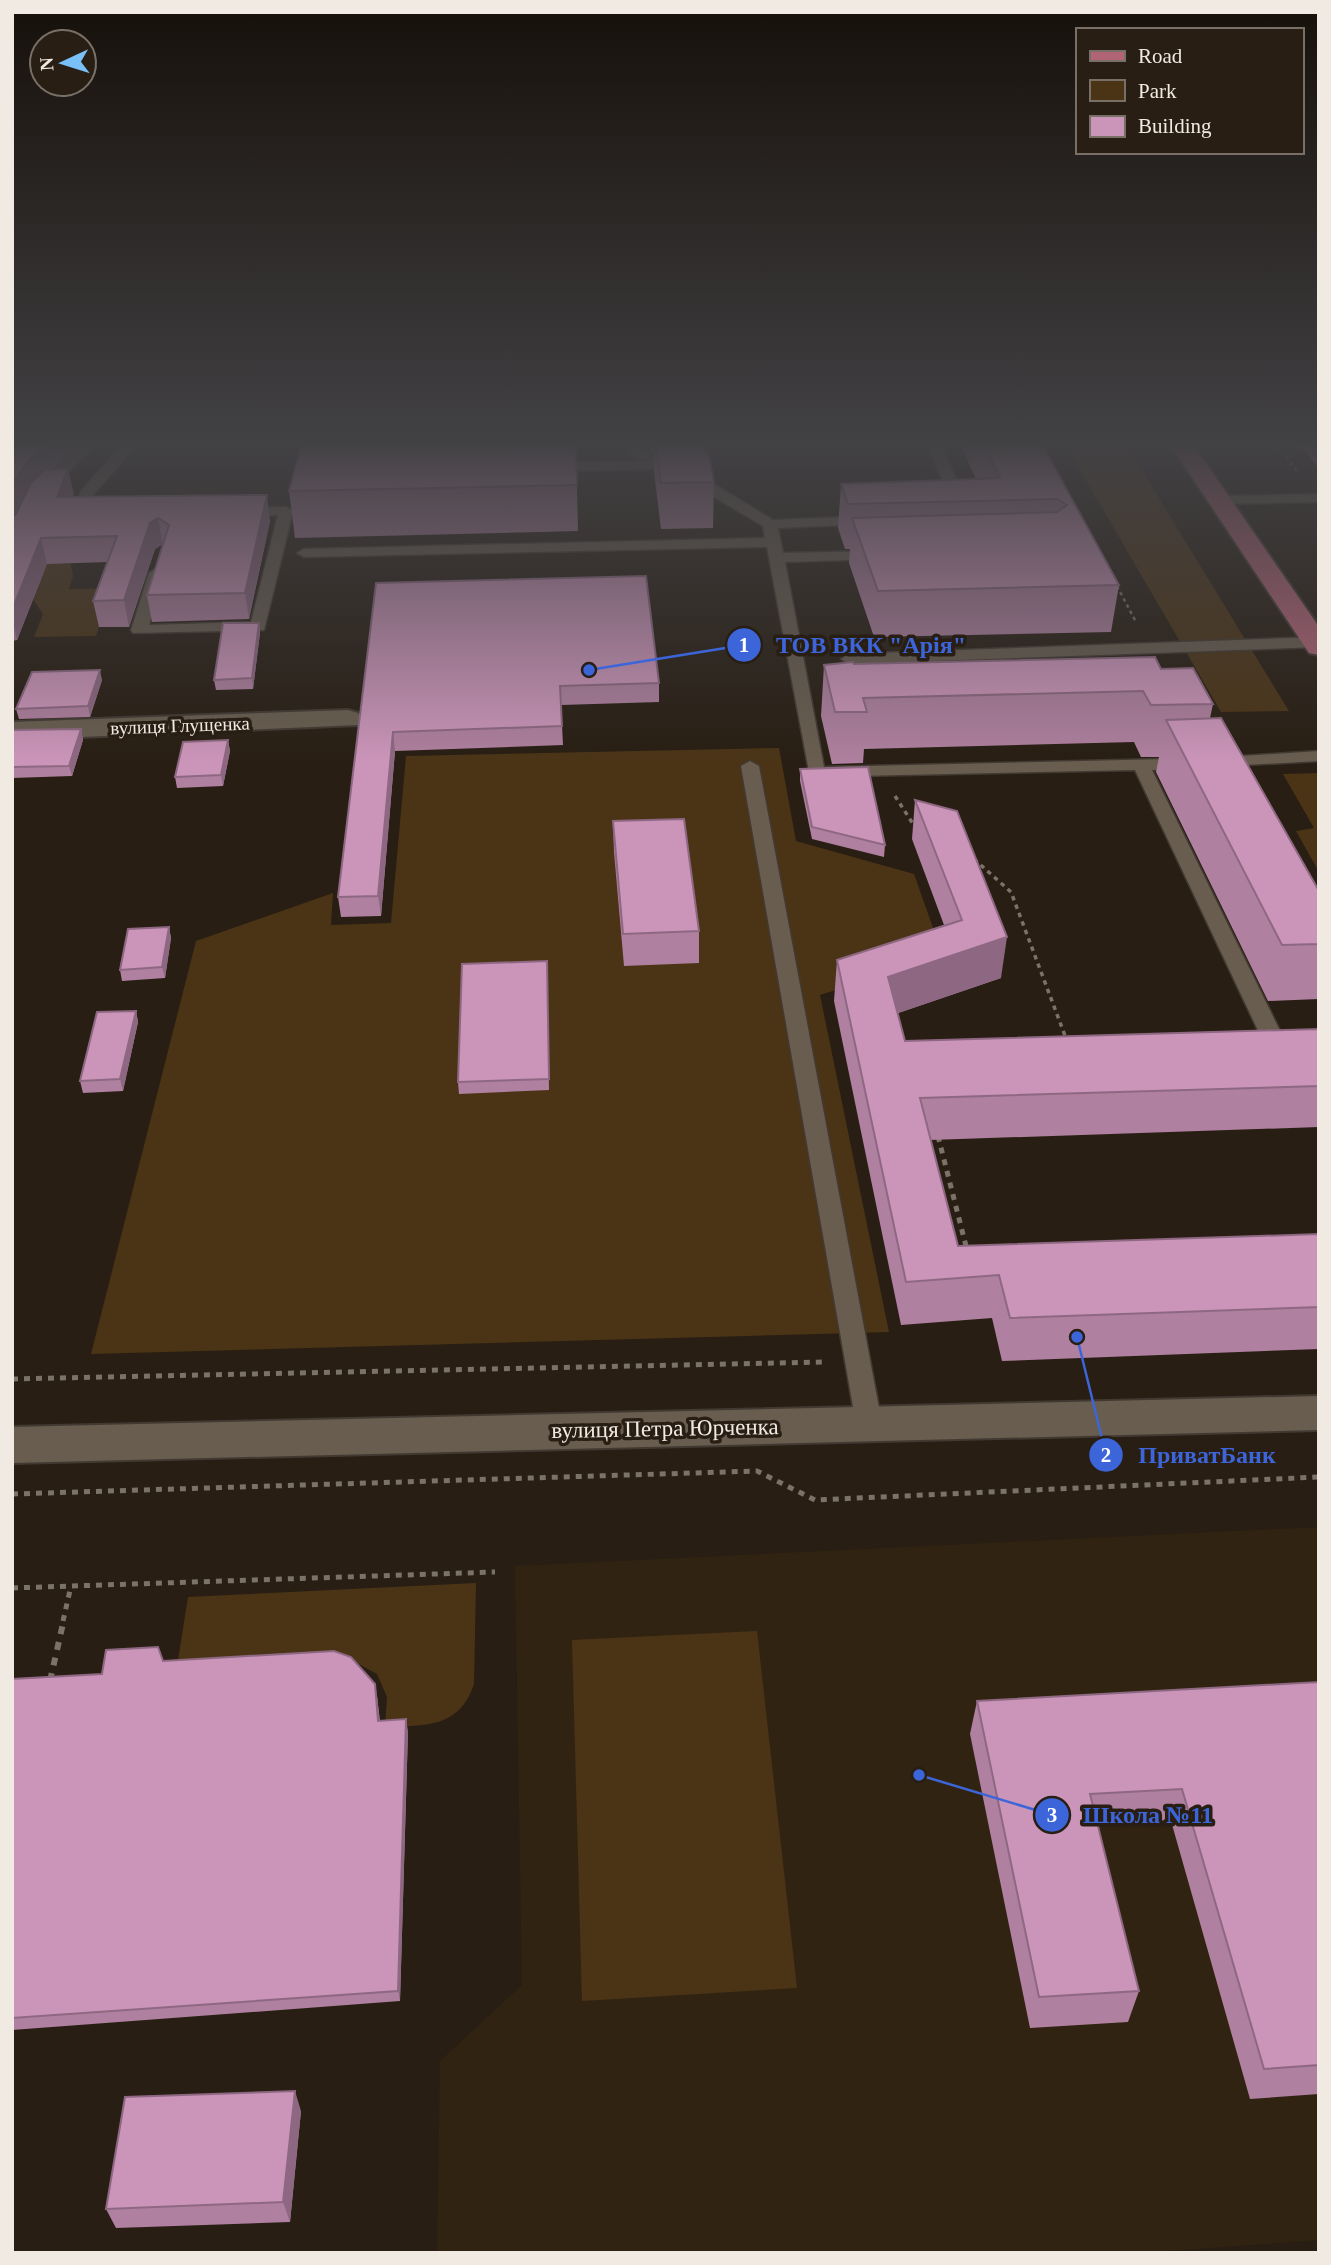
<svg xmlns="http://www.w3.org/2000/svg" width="1331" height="2265" viewBox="0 0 1331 2265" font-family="Georgia,serif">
	<rect width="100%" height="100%" fill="#281e13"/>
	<path fill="#312312" d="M1319 1527V2240L1139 2253H437L440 2061 522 1985 515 1566Z"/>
	<g fill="#4b3416">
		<path d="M1066 446H1127L1289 711 1221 712Z"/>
		<path d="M70 560 73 576 69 589 113 588 96 636 34 637 43 614 30 595 48 561Z"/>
		<path d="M779 748 796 841 914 874 943 956 820 995 889 1332 91 1354 196 941 333 893 331 925 391 923 406 756Z"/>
		<path d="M1319 773V872L1296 831 1314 828 1283 774Z"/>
		<path d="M476 1583 474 1684C459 1729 425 1725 385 1727L387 1697 377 1674 348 1658 177 1666 188 1597Z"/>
		<path d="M757 1631 797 1988 582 2001 572 1640Z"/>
	</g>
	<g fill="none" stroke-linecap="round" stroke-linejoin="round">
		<defs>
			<g id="lane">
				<path d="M79 446H94L34 507 19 539 12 543C12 499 50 475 79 446Z"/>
				<path d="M121 446H136L93 495 87 511 94 515 87 519H73L71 516 81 491Z"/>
				<path d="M626 446H640V450L678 462 773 520 868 516 875 520 868 524 778 528 783 553 879 551 886 555 879 559 785 562 824 767 1211 758 1319 751V761L1152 770 1285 1041 1282 1046 1274 1048 1263 1041 1135 770 810 777 767 547 304 557 297 553 304 549 765 538 763 526 662 466 656 469 546 471 539 467 546 463 648 461 629 455Z"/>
				<path d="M928 446H942L967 506 965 509 953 506Z"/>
				<path d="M1319 494V502L1218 504 1211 500 1218 496Z"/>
				<path d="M286 507 293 511 264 630 133 633 131 630 149 573 157 568 165 573 149 625 251 622 278 515 241 516 234 512 241 508Z"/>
				<path d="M1319 637V647L849 664 841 659 849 654Z"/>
				<path d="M750 761 759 766 882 1424 878 1431 869 1434 860 1431 856 1424 741 766Z"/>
			</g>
			<g id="street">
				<path d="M348 710 358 713 362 719 358 725 12 740V722Z"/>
				<path d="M1319 1396V1430L12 1463V1427Z"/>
			</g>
			<path id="primary" d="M1171 446H1194L1319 627V655L1309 653Z"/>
		</defs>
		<use href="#lane" stroke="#423a32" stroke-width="3"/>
		<use href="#street" stroke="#423a32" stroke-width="4"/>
		<use href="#primary" stroke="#423a32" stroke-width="4"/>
		<g stroke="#7b7268" stroke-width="2.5" stroke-dasharray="3.5 3.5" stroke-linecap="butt">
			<path d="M1277 446 1299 473"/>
			<path d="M1117 586 1136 622"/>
		</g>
		<g stroke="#7b7268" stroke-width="3.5" stroke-dasharray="4.5 4.5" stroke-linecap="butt">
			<path d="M895 796 915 827"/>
			<path d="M974 859 1011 892 1067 1041"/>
		</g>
		<g stroke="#7b7268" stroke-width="5" stroke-dasharray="6 6" stroke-linecap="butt">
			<path d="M938 1136 967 1250"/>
			<path d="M12 1379 825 1362"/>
			<path d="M12 1494 757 1471 815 1500 1319 1477"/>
			<path d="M12 1588 495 1572"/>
			<path d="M63 1621 71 1586"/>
		</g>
		<path stroke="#7b7268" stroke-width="6" stroke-dasharray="8 8" stroke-linecap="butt" d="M50 1681 64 1619"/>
		<use href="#lane" fill="#685d4f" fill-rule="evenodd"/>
		<use href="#street" fill="#685d4f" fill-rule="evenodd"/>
		<use href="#primary" fill="#b26477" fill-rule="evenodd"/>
	</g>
	<g fill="#af809f">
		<path d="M12 446 52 470 74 494 73 497 270 521 249 619 152 622 147 595 163 544 155 549 129 627H99L93 601 107 562 47 564 17 640 12 641Z"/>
		<path d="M576 446 578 531 295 538 289 491Z"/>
		<path d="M650 446H703L714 482 713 528 661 529 654 472V452L651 451Z"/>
		<path d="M961 446H1043L1119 585 1111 632 874 637 849 563 850 549H845L838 528 841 484 976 479Z"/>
		<path d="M1293 446H1319V469L1304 449H1295Z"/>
		<path d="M376 583 659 683V702L561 705 563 745 395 751 381 916 341 917 338 897Z"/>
		<path d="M259 623 260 633 253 689 216 690 214 680Z"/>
		<path d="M854 664 1161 669 1213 704 1210 718 1319 891V999L1268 1001 1156 772 1159 757H1141L1134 742 864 749 863 763 832 764 821 716 824 665Z"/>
		<path d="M102 680 90 717 19 719 16 709Z"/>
		<path d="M81 729 83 740 72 776 12 778V730Z"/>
		<path d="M228 740 230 751 223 786 177 788 175 777Z"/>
		<path d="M800 769 885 845 884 857 812 839 800 781Z"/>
		<path d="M915 800 1001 978 898 1013 905 1041 1319 1029V1127L930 1140 958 1246 1319 1234V1349L1002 1361 992 1318 901 1325 834 1001 837 960 944 925 912 839Z"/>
		<path d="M613 821 699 931V963L624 966 614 852Z"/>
		<path d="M169 927 171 938 165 978 122 981 120 970Z"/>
		<path d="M547 961 549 1090 459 1094 458 1082Z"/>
		<path d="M136 1011 138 1022 123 1091 83 1093 80 1081Z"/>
		<path d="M163 1661 377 1696 380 1721 408 1731 400 2001 12 2030V1679L102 1674Z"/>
		<path d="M1319 1682V2094L1250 2099 1171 1821 1098 1826 1139 1991 1128 2022 1030 2028 970 1734 977 1701Z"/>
		<path d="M301 2111 290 2222 116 2228 106 2209Z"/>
	</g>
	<g fill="#8e6882">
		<path d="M46 446H78L33 487 12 524V484L27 462Z"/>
		<path d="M68 469 74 494 63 522 57 497Z"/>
		<path d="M267 495 270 521 249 619 245 593Z"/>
		<path d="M158 518 163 544 155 549 129 627 124 600 150 523Z"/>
		<path d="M41 538 47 564 17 640 12 619V610Z"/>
		<path d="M259 623 260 633 253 689 252 678Z"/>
		<path d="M100 670 102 680 90 717 88 706Z"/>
		<path d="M81 729 83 740 72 776 69 766Z"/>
		<path d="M393 732 395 751 381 916 378 896Z"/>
		<path d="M228 740 230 751 223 786 221 775Z"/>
		<path d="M169 927 171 938 165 978 162 967Z"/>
		<path d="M1007 937 1001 978 884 1018 888 977Z"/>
		<path d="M136 1011 138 1022 123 1091 120 1079Z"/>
		<path d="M375 1684 377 1696 381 1733 378 1721Z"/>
		<path d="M406 1719 408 1731 400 2001 398 1991Z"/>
		<path d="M295 2091 301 2111 290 2222 283 2202Z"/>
	</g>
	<g fill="#cb95b9" stroke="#8e6882" stroke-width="2">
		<path d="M12 446H46L27 462 12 484Z"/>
		<path d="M301 446H576L577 485 289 491Z"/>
		<path d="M656 446H700L708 451 714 482 661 483Z"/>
		<path d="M985 446H1043L1119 585 878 591 852 518 1057 512 1067 505 1057 499 848 504 841 484 1000 478Z"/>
		<path d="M68 469 57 497 267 495 245 593 147 595 169 525 158 518 150 523 124 600 93 601 117 536 41 538 12 610V516L16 514 31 483 44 470Z"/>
		<path d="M646 576 659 683 560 686 562 726 393 732 378 896 338 897 376 583Z"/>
		<path d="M223 623H259L252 678 214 680Z"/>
		<path d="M1155 657 1161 669 1193 668 1213 704 1151 705 1143 691 863 698 867 712H835L824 665 853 662 854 664Z"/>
		<path d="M100 670 88 706 16 709 32 672Z"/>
		<path d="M1221 718 1319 891V944L1282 945 1166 720Z"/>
		<path d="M81 729 69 766 12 767V730Z"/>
		<path d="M228 740 221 775 175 777 183 742Z"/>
		<path d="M868 767 885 845 812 827 800 769Z"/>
		<path d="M915 800 957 811 1007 937 888 977 905 1041 1319 1029V1086L920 1098 958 1246 1319 1234V1307L1010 1318 999 1275 906 1282 837 960 962 920Z"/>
		<path d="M684 819 699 931 623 934 613 821Z"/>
		<path d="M169 927 162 967 120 970 128 929Z"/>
		<path d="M547 961 549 1079 458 1082 462 964Z"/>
		<path d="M136 1011 120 1079 80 1081 97 1012Z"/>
		<path d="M158 1647 163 1661 334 1651 351 1657 375 1684 378 1721 406 1719 398 1991 12 2018V1679L102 1674 106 1650Z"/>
		<path d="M1319 1682V2065L1264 2069 1182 1789 1090 1794 1139 1991 1039 1997 977 1701Z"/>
		<path d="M295 2091 283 2202 106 2209 125 2097Z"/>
	</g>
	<linearGradient id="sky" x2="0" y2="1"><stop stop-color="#16100a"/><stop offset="0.58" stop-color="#424144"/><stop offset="1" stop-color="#424144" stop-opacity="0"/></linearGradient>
	<rect width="1331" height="763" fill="url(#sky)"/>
	<g text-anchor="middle" stroke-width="7" stroke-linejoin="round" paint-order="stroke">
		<g font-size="19" fill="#f1eae2" stroke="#281e13">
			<text transform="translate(180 725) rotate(-2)" y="7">вулиця Глущенка</text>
		</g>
		<g font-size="23" fill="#f1eae2" stroke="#281e13">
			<text transform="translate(665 1428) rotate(-1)" y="8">вулиця Петра Юрченка</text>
		</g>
	</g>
	<path fill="none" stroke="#3d65da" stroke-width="2.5" d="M589 670L744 645M1077 1337L1106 1455M919 1775L1052 1815"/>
	<g fill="#3d65da" stroke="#281e13" stroke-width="2.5">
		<circle cx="589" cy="670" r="7"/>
		<circle cx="1077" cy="1337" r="7"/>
		<circle cx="919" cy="1775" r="7"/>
		<circle cx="744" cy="645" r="18"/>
		<circle cx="1106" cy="1455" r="18"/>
		<circle cx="1052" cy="1815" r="18"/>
	</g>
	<g font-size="21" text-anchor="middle" font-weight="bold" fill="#fff">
		<text x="744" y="652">1</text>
		<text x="1106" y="1462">2</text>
		<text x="1052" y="1822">3</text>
	</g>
	<g font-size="24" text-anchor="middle" font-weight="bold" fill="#3d65da" stroke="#281e13" stroke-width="7" stroke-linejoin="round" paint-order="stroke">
		<text x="871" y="653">ТОВ ВКК "Арія"</text>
		<text x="1207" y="1463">ПриватБанк</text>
		<text x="1148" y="1823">Школа №11</text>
	</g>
	<rect width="1331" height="2265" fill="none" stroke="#f1eae2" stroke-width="28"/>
	<rect x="1076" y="28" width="228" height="126" fill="#281e13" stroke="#787066" stroke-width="2"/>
	<rect x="1090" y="51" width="35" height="10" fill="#b26477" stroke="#787066" stroke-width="2"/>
	<text x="1138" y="63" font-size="21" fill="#f1eae2">Road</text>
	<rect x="1090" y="80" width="35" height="21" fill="#4b3416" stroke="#787066" stroke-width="2"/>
	<text x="1138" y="98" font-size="21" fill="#f1eae2">Park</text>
	<rect x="1090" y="116" width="35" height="21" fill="#cb95b9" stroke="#787066" stroke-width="2"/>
	<text x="1138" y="133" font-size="21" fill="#f1eae2">Building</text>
	<g transform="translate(63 63) rotate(266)"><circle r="33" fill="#281e13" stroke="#787066" stroke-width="2"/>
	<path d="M0-5L12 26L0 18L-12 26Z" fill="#79bff8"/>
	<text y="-10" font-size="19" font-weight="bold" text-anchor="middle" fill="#f1eae2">N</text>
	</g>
</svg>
